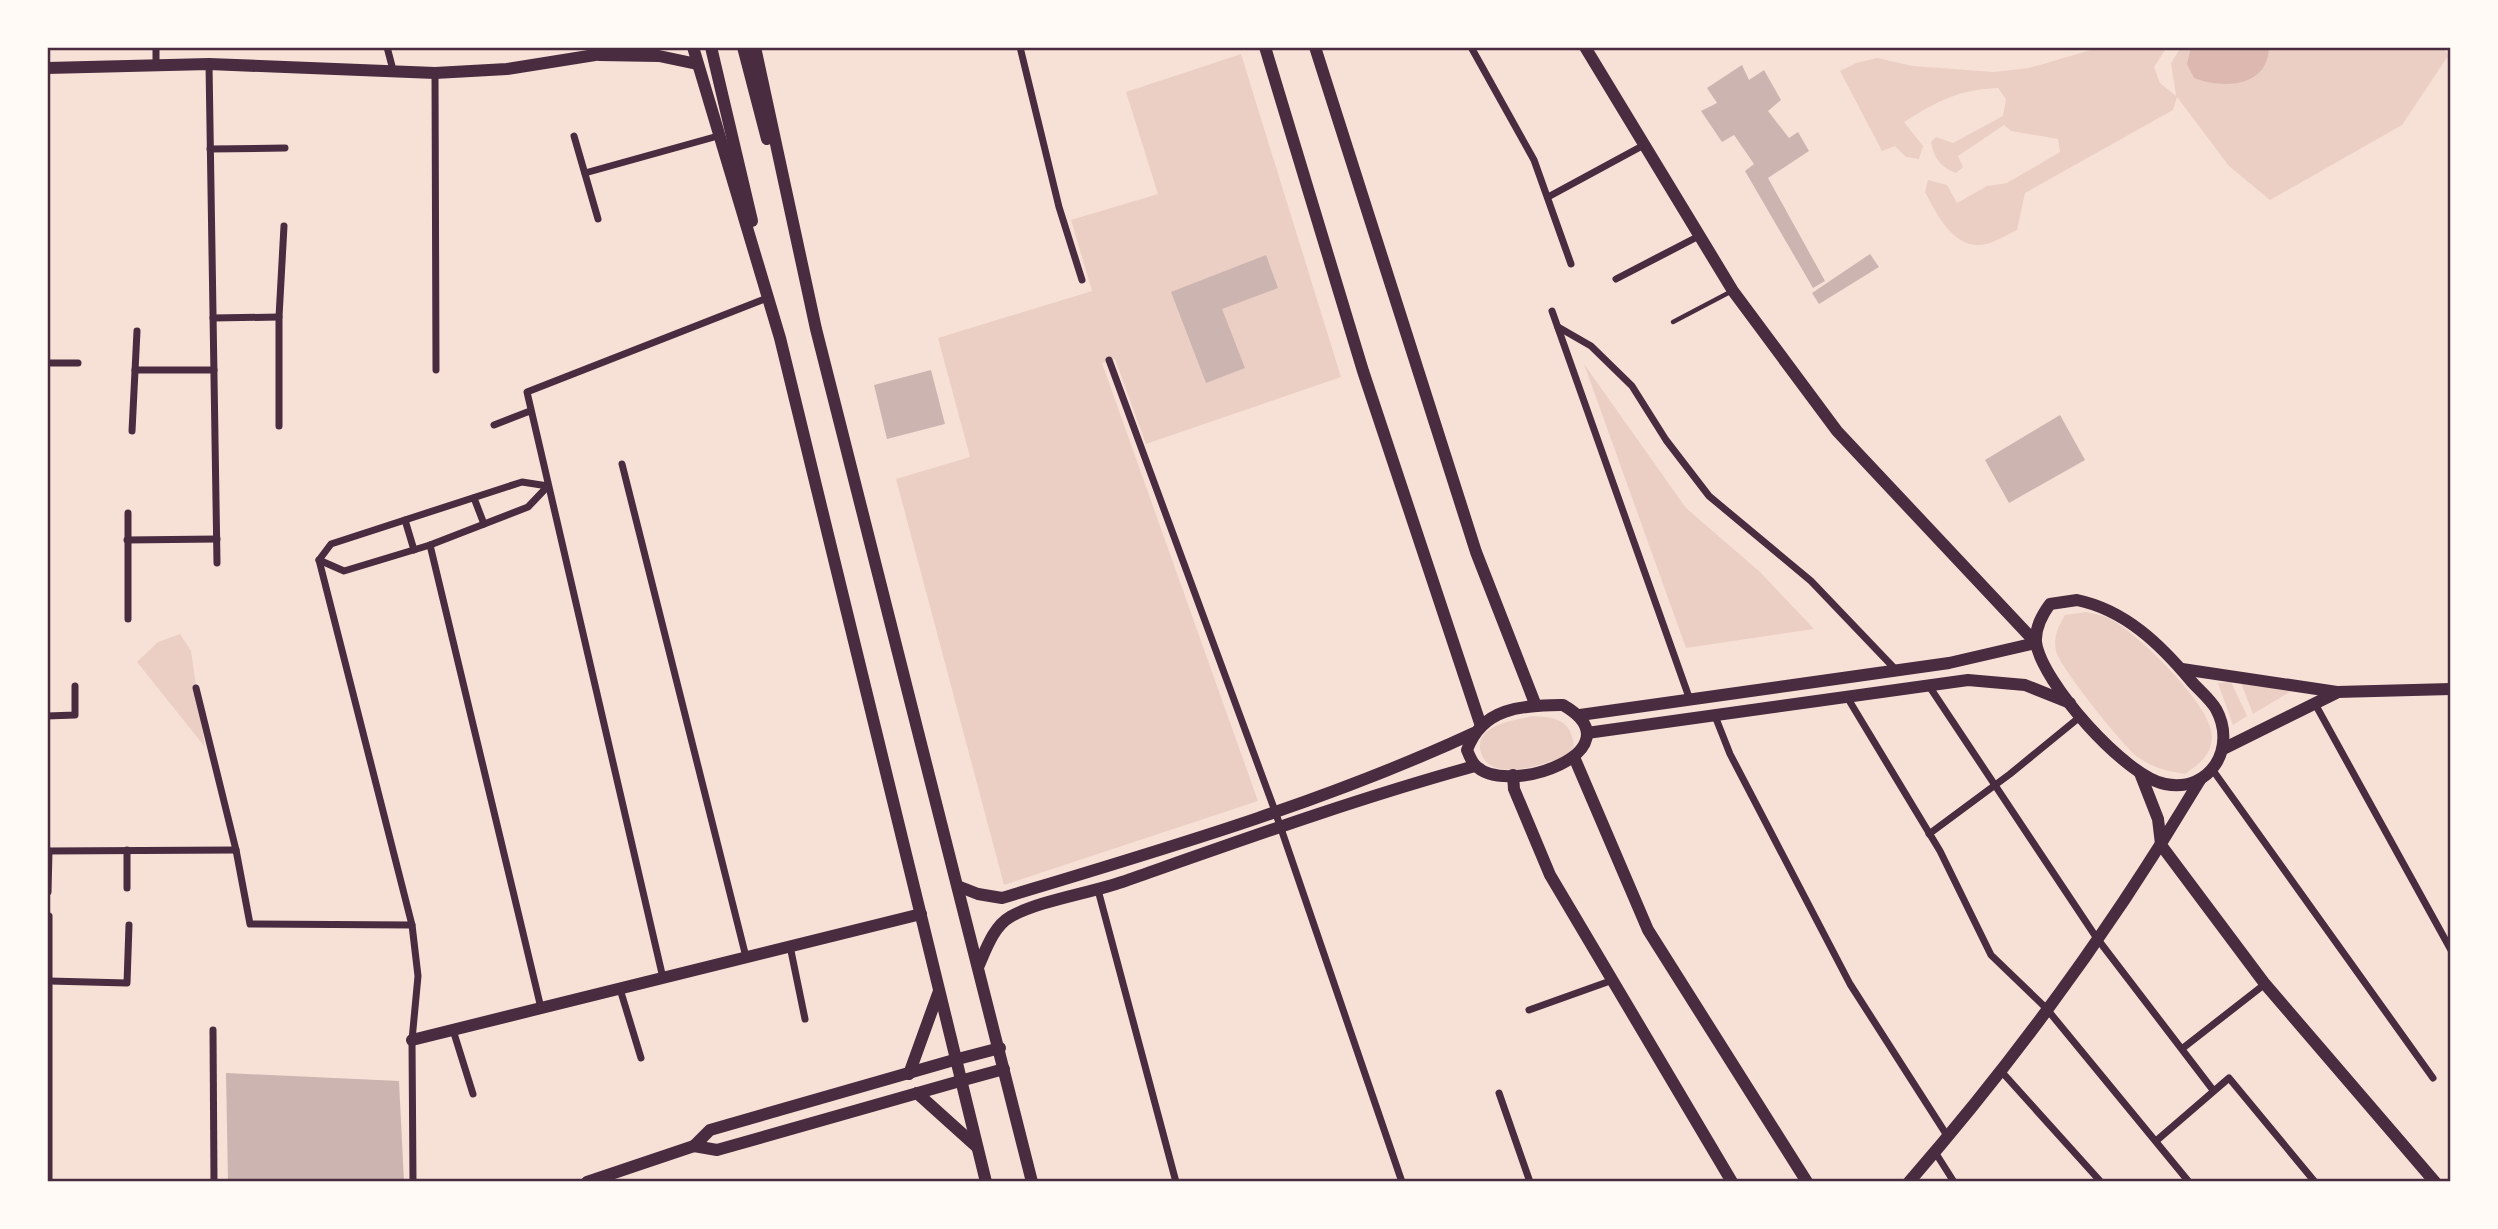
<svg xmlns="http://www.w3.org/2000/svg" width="2498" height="1229" viewBox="0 0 2498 1229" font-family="'IBM Plex Sans',sans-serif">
	<rect width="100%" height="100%" fill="#f7e1d7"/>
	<g fill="#ebcfc5">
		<path d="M2101 47H2167L2154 67 2160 83 2176 96 2171 63 2181 47H2444L2448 56 2402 125 2270 200 2229 166 2177 97 2173 110 2025 193 2017 230C2008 234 1997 241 1987 244 1955 252 1937 215 1925 192L1928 180 1947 185 1957 203 1987 186 2007 183 2060 152 2058 139 2011 131 2004 125 1958 156 1963 167 1956 173C1940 167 1934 158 1931 142L1936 137 1953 143 2003 116 2006 99 1998 88C1957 90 1938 101 1904 122L1923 146 1919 159 1906 157 1895 146 1882 151 1840 71 1856 63 1877 58 1913 66 1994 72 2029 68Z"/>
		<path d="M1241 54 1341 377 1146 444 1115 359 1102 363 1258 801 1004 885 896 479 970 457 938 338 1092 291 1071 220 1158 194 1126 92Z"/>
		<path d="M1584 364 1686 508 1760 572 1814 629 1686 648Z"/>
		<path d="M2086 612C2094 614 2105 615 2112 620 2138 634 2213 706 2212 737 2211 756 2199 764 2185 774 2167 771 2154 768 2139 758 2125 749 2059 666 2056 651 2053 637 2058 627 2065 615Z"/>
		<path d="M180 634 191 651 205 747 137 662 158 642Z"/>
		<path d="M2231 682 2247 716 2233 725 2218 683Z"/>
		<path d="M2241 683 2293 690 2253 714Z"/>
		<path d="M1532 716C1555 717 1571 719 1574 746L1567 756C1549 763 1521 772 1502 769 1492 768 1484 762 1481 753 1473 725 1512 721 1532 716Z"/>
	</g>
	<path fill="#dcb8b0" d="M2191 47H2269C2268 88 2222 89 2194 78L2187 64Z"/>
	<g fill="#ccb4b1">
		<path d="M1742 65 1749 80 1764 70 1781 100 1768 111 1789 138 1798 132 1809 151 1768 178 1825 281 1813 288 1745 171 1754 164 1734 135 1722 142 1701 111 1717 103 1707 88Z"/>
		<path d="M1870 254 1879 267 1819 304 1812 293Z"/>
		<path d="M1266 255 1278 288 1222 309 1245 368 1206 383 1171 292Z"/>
		<path d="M931 370 945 424 887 439 874 385Z"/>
		<path d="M2060 415 2085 460 2009 503 1985 460Z"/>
		<path d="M226 1073 399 1081 404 1182H228Z"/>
	</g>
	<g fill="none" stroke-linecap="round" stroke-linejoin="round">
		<path stroke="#4a2c40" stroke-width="4.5" d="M1673 322 1732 291"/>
		<g stroke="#4a2c40" stroke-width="7">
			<path d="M387 47 393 70"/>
			<path d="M1020 47 1059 207 1082 280"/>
			<path d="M1471 47 1534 160 1571 264"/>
			<path d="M209 64 217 563"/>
			<path d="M156 66V47"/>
			<path d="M435 73 436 370"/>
			<path d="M574 136 598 219"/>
			<path d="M210 149 285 148"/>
			<path d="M585 173 718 136"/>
			<path d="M1548 197 1644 145"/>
			<path d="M1616 279 1699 236"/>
			<path d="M1552 311 1690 700"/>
			<path d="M213 318 279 317"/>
			<path d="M1558 327 1591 346 1632 386 1666 440 1709 496 1811 581 1897 671"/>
			<path d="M1109 360 1275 811 1402 1182"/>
			<path d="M47 363H78"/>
			<path d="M135 370H214"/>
			<path d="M494 425 530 411"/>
			<path d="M279 426V317L284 226"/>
			<path d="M132 431 137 331"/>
			<path d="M622 464 746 957"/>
			<path d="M522 482 548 486 528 507 430 545 344 571 319 560 331 544Z"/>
			<path d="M474 498 484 524"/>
			<path d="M405 520 414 550"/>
			<path d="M127 540 217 539"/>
			<path d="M430 545 541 1008"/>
			<path d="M319 560 412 925 418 976 412 1040 413 1182"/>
			<path d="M128 619V513"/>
			<path d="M1929 686 2096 937 2213 1090"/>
			<path d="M196 688 236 850 250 924 412 925"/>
			<path d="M1847 697 1940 851 1991 955 2046 1008 2189 1182"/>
			<path d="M2314 702 2451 950"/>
			<path d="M47 716 75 715V686"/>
			<path d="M1715 716 1730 754 1850 984 1948 1137"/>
			<path d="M2212 769 2433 1078"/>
			<path d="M1929 834 2010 774 2081 716"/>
			<path d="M127 850V888"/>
			<path d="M47 851 236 850"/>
			<path d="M1098 890 1176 1182"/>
			<path d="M48 892 49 851"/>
			<path d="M49 916V1182"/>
			<path d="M790 946 805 1019"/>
			<path d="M663 978 527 392 767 298"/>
			<path d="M49 981 127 983 129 925"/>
			<path d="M620 989 641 1058"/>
			<path d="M1529 1010 1613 980"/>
			<path d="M213 1030 214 1182"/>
			<path d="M453 1030 473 1094"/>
			<path d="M2183 1048 2265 984"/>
			<path d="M2001 1071 2101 1182"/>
			<path d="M1499 1093 1530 1182"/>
			<path d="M2156 1141 2229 1078 2315 1182"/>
			<path d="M1935 1152 1954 1182"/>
		</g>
		<g stroke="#4a2c40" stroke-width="12">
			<path d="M1265 47 1363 371 1481 726"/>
			<path d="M1315 47 1476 552 1536 706"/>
			<path d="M1585 47 1733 291 1837 431 2036 643"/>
			<path d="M1574 757 1648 930 1807 1182"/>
			<path d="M1513 775 1514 789 1550 875 1732 1182"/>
			<path d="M2161 845 2265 984 2435 1182"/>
			<path d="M412 1040 921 914"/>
			<path d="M909 1074 939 991"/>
			<path d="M917 1093 977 1147"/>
			<path d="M694 1146 710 1130 954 1060"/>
			<path d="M694 1146 717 1150 960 1081"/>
		</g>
		<g stroke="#4a2c40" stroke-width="12">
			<path d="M693 47 780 338 986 1182"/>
			<path d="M711 47 752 221"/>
			<path d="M743 47 767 139"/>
			<path d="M755 47 816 329 1032 1182"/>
			<path d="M599 55 659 56 697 64"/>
			<path d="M47 68 209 64 435 73 507 69 595 55 613 47"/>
			<path d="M2077 600C2125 610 2160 644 2191 681 2199 690 2210 699 2216 709 2237 747 2211 793 2165 784 2126 777 2041 682 2036 642 2035 627 2042 615 2050 604Z"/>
			<path d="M2182 669 2337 692 2451 689"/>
			<path d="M1563 705C1641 750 1506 799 1475 765 1472 762 1469 755 1467 750 1483 706 1523 706 1563 705Z"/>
			<path d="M1580 715 1949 663 2036 643"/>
			<path d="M1587 733 1968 680 2025 685 2070 703"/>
			<path d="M2225 748 2336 693"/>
			<path d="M2140 773 2158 819 2161 844"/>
			<path d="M960 887 978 894 1002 898C1161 850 1323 803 1474 733"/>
			<path d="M979 965C986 949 994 926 1010 917 1037 901 1090 893 1122 882 1239 841 1355 799 1475 766"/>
			<path d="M954 1060 1000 1048"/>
			<path d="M960 1081 1004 1069"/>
			<path d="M587 1182 694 1146"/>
			<path d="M1909 1182C2017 1058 2116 921 2200 780"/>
		</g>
	</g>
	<rect width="2498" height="1229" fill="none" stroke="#fffaf5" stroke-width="98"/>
	<rect x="49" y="49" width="2400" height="1131" fill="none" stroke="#4a2c40" stroke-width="2.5"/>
</svg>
